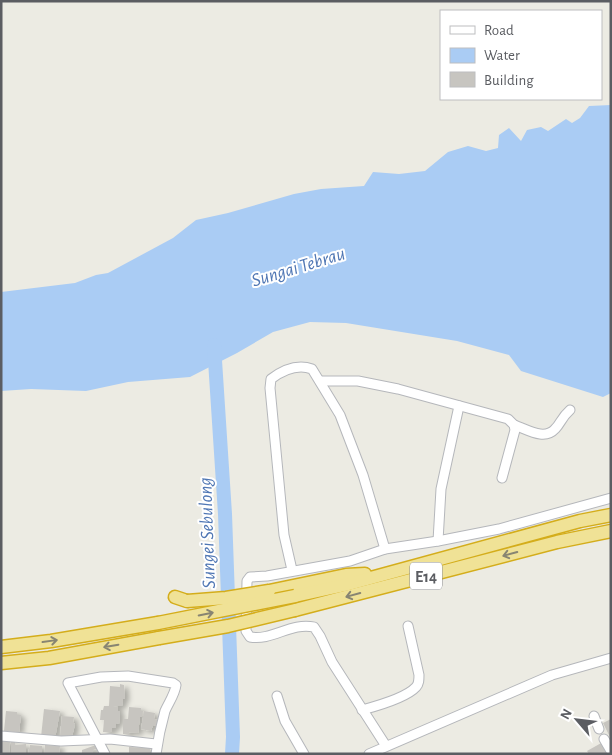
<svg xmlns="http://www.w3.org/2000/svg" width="612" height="755" viewBox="0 0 612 755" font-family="'Alegreya Sans',sans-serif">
	<defs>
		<filter id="shadow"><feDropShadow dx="4.5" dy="2.5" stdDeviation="2.5" flood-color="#0004"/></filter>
	</defs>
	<rect width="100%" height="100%" fill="#ecebe3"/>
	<path fill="#aaccf4" d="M611 105V393L603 397 521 371 509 355 457 341 346 323 310 322 273 332 237 353 190 377 128 382 86 391 31 389 1 391V292L75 283 96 275 108 273 173 238 196 220 228 213 294 194 321 189 364 186 373 172 399 174 425 171 448 152 468 146 486 151 498 148 499 135 509 128 521 141 527 130 541 127 548 131 566 119 572 123 580 118 589 106Z"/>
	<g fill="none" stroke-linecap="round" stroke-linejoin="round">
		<path stroke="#aaccf4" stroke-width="14" d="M214 345 225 514 233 737 232 754"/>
	</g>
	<g fill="#c7c5c0" filter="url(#shadow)">
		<path d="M120 684 124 685 125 699H123L122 706H113L118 707V711H120L119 724 116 723V728H112V732H103L104 720H100L101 710H103L104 706H109L110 686 120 687Z"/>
		<path d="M129 707 141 708V711H143L142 717H140L138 733 129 732V735L123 734V719H128Z"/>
		<path d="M44 709 60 711 55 738 41 737Z"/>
		<path d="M6 711 17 712V715H21L19 732 4 731Z"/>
		<path d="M144 711 155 713 154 719 158 720 157 726 153 725 151 731 141 729Z"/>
		<path d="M62 716 74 717 73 723 75 724 72 737 60 736Z"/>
		<path d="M611 719V739L603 723Z"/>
		<path d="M2 740 10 741 9 754H1Z"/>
		<path d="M11 742H15V745L26 744V754H11Z"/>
		<path d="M603 742 610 754H589L587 751Z"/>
		<path d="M30 745 42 746V754H28Z"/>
		<path d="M45 745 60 746 59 754H44Z"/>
		<path d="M96 745V749L93 750V754H82V750Z"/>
		<path d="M129 747 150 748V753L129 754Z"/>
	</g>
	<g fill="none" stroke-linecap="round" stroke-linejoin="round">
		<defs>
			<g id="minor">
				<path d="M320 381H358L398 389 508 419 514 425 515 430 502 478"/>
				<path d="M514 425C527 429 544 441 555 429 561 423 561 418 570 410"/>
				<path d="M438 541 441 489 459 406"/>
				<path d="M292 570 284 535 270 388 271 379C283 370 298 364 312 369L340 415 363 475 385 549"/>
				<path d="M277 696 285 721 304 754"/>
				<path d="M362 710C377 706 406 698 416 687 419 684 419 680 419 675L408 626"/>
				<path d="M594 716 599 729"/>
				<path d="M1 736 61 741 110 739 156 744"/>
				<path d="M604 739 611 751"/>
				<path d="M386 746 332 662 320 636 314 627C291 622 272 641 250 637L246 631 247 581 250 577 267 576 350 561 385 549 438 541 499 529 611 498"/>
				<path d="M105 754 68 683 101 677 128 676 173 683 176 685C175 694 169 702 165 711 161 725 158 739 156 754"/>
				<path d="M369 754 552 675 611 658"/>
			</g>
			<g id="highway">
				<path d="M269 591 346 575 365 574"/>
				<path d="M295 596 345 585 580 521 611 515"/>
				<path d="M175 597 187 601"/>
				<path d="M295 610 557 542 611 531"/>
				<path d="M1 647 51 641 158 623"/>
				<path d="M1 663 49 658 159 638"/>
			</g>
		</defs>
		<use href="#minor" stroke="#b5b7bb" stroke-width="11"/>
		<use href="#highway" stroke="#d4ad1b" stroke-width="15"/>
		<use href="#minor" stroke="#fff" stroke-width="9"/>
		<use href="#highway" stroke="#f0e296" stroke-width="12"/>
		<defs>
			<g id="highway-bridge">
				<path d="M187 601 226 598 269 591"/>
				<path d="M158 623 295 596"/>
				<path d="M159 638 228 626 295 610"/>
			</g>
		</defs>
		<use href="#highway-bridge" stroke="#d4ad1b" stroke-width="15" stroke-linecap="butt"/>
		<use href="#highway-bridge" stroke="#f0e296" stroke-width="12"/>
	</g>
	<defs><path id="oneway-shaft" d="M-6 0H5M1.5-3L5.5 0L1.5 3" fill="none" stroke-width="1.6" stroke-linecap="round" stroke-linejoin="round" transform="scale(1.25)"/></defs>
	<g stroke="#888572">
		<use href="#oneway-shaft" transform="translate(510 554) rotate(165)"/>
		<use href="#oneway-shaft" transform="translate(353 595) rotate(165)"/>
		<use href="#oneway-shaft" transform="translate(206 614) rotate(-11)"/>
		<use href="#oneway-shaft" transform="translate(50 641) rotate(-8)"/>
		<use href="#oneway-shaft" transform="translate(111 646) rotate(170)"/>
	</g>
	<g text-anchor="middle" stroke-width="4" stroke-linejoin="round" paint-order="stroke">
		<rect fill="#fff" stroke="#8c8e91" stroke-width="1" x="410" y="562.5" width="32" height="27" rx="4"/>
		<g font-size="16" font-weight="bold" fill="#5b5d62">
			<text x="426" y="582">E14</text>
		</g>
		<g font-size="19" font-style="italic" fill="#5077b4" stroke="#fff">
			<text transform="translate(298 266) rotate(-17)" y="7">Sungai Tebrau</text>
			<text transform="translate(206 533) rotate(-92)" y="7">Sungei Sebulong</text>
		</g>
	</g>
	<rect width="612" height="755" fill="none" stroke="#5b5d62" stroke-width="5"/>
	<rect x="440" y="10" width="162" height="90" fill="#ffffff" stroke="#bdbec0"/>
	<rect x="450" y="26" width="25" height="8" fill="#ffffff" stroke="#bdbec0"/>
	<text x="484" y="35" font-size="15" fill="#5b5d62">Road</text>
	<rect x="450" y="48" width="25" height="15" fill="#aaccf4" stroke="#bdbec0"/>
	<text x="484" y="60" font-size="15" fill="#5b5d62">Water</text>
	<rect x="450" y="72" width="25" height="15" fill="#c7c5c0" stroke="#bdbec0"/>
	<text x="484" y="85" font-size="15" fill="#5b5d62">Building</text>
	<g transform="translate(577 720) rotate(298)" stroke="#ffffff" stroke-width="4" paint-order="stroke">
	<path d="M0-4L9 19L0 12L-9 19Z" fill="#5b5d62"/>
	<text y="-8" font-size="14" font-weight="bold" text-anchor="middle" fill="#5b5d62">N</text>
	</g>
</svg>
